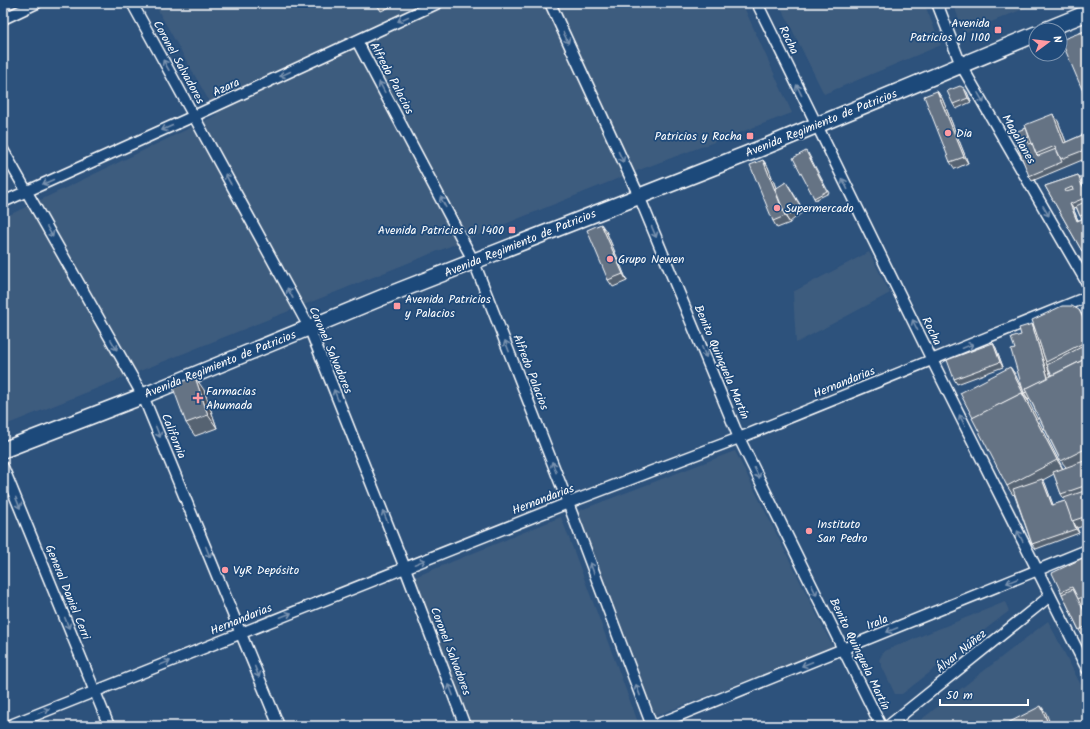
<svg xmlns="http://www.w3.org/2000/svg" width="1090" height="729" viewBox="0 0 1090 729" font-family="Kalam,sans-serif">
	<rect width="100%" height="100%" fill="#2d527c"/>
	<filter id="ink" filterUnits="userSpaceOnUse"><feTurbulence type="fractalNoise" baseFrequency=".025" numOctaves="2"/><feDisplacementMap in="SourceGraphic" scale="8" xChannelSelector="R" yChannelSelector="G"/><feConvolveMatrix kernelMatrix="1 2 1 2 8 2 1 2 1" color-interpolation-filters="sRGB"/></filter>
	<g filter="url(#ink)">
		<g fill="#3e5c7e">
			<path d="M154 3H742L792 113 639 170 3 426V218L217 115Z"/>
			<path d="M779 3H924L941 45 824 94Z"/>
			<path d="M953 3H1038L964 33Z"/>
			<path d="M869 252 890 293 796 343 793 292Z"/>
			<path d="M735 451 833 647 653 717 573 513Z"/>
			<path d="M561 517 639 725 637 726H467L410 579Z"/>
			<path d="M1005 602 1009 611 902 694H895L879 660 884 651Z"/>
			<path d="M1048 621 1087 697V726H913Z"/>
		</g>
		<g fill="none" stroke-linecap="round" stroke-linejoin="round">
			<defs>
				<g id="minor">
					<path d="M132 3 309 327 405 568 465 726"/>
					<path d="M550 3 639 196 739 438 881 726"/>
					<path d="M757 3 932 360 1087 669"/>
					<path d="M937 3 961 65 1087 283"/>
					<path d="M3 19 37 3"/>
					<path d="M357 41 474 262 568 503 652 726"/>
					<path d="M3 150 143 396 279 726"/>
					<path d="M3 202 194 116 438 3"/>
					<path d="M3 467 109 726"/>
					<path d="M8 726 568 503 739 438 1087 297"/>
					<path d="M653 726 1087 550"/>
					<path d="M888 726 1050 596"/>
				</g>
				<g id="secondary">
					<path d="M1045 30 1087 13"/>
					<path d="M3 450 143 396 393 293 757 150 1036 34"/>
				</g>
			</defs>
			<use href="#minor" stroke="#fff" stroke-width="13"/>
			<use href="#secondary" stroke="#fff" stroke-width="18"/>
			<use href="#minor" stroke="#1f4a7a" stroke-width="10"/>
			<use href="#secondary" stroke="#1f4a7a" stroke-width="15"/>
		</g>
		<g fill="#576372" stroke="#fff" fill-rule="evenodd">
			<path d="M376 3H399L381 11Z"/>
			<path d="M937 91 942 98 968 163 955 169 950 162Z"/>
			<path d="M967 92 971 102 956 109 953 104Z"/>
			<path d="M1058 121 1066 142 1087 133V158L1032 181 1029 176 1026 128Z"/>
			<path d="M808 153 829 193 815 200 814 198Z"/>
			<path d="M763 160 768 167 776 188 789 186 804 211 790 222V223L777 228 773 221Z"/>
			<path d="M1078 175 1081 179 1084 186 1087 185V260L1045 186ZM1076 207 1080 216 1082 219 1078 220 1073 208Z"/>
			<path d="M606 231 627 281 613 287 608 280Z"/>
			<path d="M1085 319 1087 322V525L1077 528 1079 533 1036 549 1032 544 1014 494 1013 495 1007 486 1010 367 1015 374 1024 393 1015 349 1021 335 1032 324 1035 329ZM1046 364 1052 375 1050 376ZM1024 393 1029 400 1030 399 1061 461 1066 467 1063 469ZM1054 474 1061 494 1065 501 1053 505 1045 483 1043 480Z"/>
			<path d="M993 343 996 348 1003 367 957 384 954 379Z"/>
			<path d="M204 390 217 428 195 436 186 423Z"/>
			<path d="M1087 556V604L1083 606 1085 610 1087 609V633L1082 635 1079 630 1061 592Z"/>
		</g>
		<g fill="#47505c" stroke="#fff">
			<path d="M964 88 967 92 971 102 968 98Z"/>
			<path d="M937 91 942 98 968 163 964 157Z"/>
			<path d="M1053 114 1058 121 1069 150 1064 143Z"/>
			<path d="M763 160 768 167 787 217H786L790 223 785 216Z"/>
			<path d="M1078 175 1081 179 1085 191 1082 186Z"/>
			<path d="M1070 204 1073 208 1080 226 1077 221Z"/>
			<path d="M601 224 606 231 627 281 623 274Z"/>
			<path d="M1079 310 1087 322V326Z"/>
			<path d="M1032 324 1036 331 1046 362 1054 387 1049 380Z"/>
			<path d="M993 343 996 348 1003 367 1000 362Z"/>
			<path d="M1010 367 1015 374 1029 402 1024 395Z"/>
			<path d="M195 377 204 390 217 428 208 415Z"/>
			<path d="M1022 393 1029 402 1063 469 1057 460Z"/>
			<path d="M1042 479 1045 483 1055 510 1052 505Z"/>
			<path d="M1074 523 1077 528 1079 533 1076 529Z"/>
			<path d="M1041 706 1046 713 1051 726H1049Z"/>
		</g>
		<g fill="#657384" stroke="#fff" fill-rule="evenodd">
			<path d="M1087 30V101L1061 40Z"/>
			<path d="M960 86 964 88 968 98 953 104 947 91Z"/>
			<path d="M937 91 964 157 950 162 924 96Z"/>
			<path d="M1053 114 1064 143 1087 133V149L1061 159 1055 146 1036 154 1025 125Z"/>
			<path d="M1026 128 1029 137 1027 138 1029 144 1032 143 1036 154 1038 156 1056 149 1062 162 1029 176 1012 133Z"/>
			<path d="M806 151 827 191 814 198 793 158Z"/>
			<path d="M763 160 785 216 773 221 750 165Z"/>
			<path d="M1078 175 1082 186 1087 185V197L1070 204 1077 221 1087 217V260L1045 186ZM1072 187 1073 190 1066 192 1065 190Z"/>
			<path d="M786 182 801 207 786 217 775 189Z"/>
			<path d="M1087 201V213L1080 216 1076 206Z"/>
			<path d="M601 224 623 274 608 280 587 230Z"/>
			<path d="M1062 306H1072L1079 310 1087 326V341L1046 362 1032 320Z"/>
			<path d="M1032 324 1048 378 1025 389 1027 392 1024 393 1011 350 1015 349 1011 338 1021 335 1019 328Z"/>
			<path d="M993 343 1000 362 954 379 947 360Z"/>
			<path d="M1087 344V358L1052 375 1047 365Z"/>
			<path d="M1087 358V448L1061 461 1025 389Z"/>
			<path d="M1010 367 1024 395 1022 393 973 418 960 393Z"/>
			<path d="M195 377 208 415 186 423 172 385Z"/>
			<path d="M1022 393 1057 460 1007 486 972 418Z"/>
			<path d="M1087 460V485L1061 494 1053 472Z"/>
			<path d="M1042 479 1052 505 1065 501 1076 529 1032 544 1013 489Z"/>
			<path d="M1087 490V516L1072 521 1064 498Z"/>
			<path d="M1087 556V595L1078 599 1072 587 1061 592 1052 573Z"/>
			<path d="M1073 589 1084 611 1087 609V626L1079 630 1062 594Z"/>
			<path d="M1041 706 1049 726H1002Z"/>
		</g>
		<defs><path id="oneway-shaft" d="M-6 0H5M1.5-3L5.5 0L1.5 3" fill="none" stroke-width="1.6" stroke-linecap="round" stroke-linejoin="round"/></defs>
		<g stroke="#7992af">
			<use href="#oneway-shaft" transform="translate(403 19) rotate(155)"/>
			<use href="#oneway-shaft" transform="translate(566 38) rotate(65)"/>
			<use href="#oneway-shaft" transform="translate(166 65) rotate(-119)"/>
			<use href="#oneway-shaft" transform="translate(285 74) rotate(155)"/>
			<use href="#oneway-shaft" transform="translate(382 87) rotate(-118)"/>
			<use href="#oneway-shaft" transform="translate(799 90) rotate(-116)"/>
			<use href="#oneway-shaft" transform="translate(981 98) rotate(60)"/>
			<use href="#oneway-shaft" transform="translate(167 128) rotate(156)"/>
			<use href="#oneway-shaft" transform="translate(621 157) rotate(65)"/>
			<use href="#oneway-shaft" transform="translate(228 179) rotate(-119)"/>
			<use href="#oneway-shaft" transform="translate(48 182) rotate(156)"/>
			<use href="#oneway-shaft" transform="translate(845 184) rotate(-116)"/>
			<use href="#oneway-shaft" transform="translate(443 202) rotate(-118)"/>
			<use href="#oneway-shaft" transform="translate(1046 211) rotate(60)"/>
			<use href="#oneway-shaft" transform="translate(50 232) rotate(60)"/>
			<use href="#oneway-shaft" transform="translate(654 232) rotate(67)"/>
			<use href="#oneway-shaft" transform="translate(290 293) rotate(-119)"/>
			<use href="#oneway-shaft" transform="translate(915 325) rotate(-116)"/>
			<use href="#oneway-shaft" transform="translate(114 345) rotate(60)"/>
			<use href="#oneway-shaft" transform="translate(507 346) rotate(-111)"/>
			<use href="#oneway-shaft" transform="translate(968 346) rotate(-22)"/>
			<use href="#oneway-shaft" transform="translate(704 352) rotate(67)"/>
			<use href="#oneway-shaft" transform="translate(336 395) rotate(-112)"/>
			<use href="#oneway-shaft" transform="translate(962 420) rotate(-117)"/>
			<use href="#oneway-shaft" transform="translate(158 432) rotate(68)"/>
			<use href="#oneway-shaft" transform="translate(554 467) rotate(-111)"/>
			<use href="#oneway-shaft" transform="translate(757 473) rotate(64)"/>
			<use href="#oneway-shaft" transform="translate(18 503) rotate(68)"/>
			<use href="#oneway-shaft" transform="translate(385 516) rotate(-112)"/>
			<use href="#oneway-shaft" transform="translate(1020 536) rotate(-117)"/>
			<use href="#oneway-shaft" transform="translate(208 552) rotate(68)"/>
			<use href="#oneway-shaft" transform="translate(420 562) rotate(-22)"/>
			<use href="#oneway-shaft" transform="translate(592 568) rotate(-111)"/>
			<use href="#oneway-shaft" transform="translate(1012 581) rotate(158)"/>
			<use href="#oneway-shaft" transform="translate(814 590) rotate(64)"/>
			<use href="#oneway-shaft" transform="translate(286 615) rotate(-21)"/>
			<use href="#oneway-shaft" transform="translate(67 623) rotate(68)"/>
			<use href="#oneway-shaft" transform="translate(892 630) rotate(158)"/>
			<use href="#oneway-shaft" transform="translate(165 663) rotate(-22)"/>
			<use href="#oneway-shaft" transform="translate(807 664) rotate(158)"/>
			<use href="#oneway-shaft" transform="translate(257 672) rotate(68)"/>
			<use href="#oneway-shaft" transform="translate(451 690) rotate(-111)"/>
			<use href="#oneway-shaft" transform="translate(638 690) rotate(-111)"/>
			<use href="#oneway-shaft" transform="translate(44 711) rotate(-22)"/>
		</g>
	</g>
	<g fill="#ff9aa2" stroke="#1f4a7a" stroke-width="1.5">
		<rect x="994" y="26" width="8" height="8" rx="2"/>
		<circle cx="948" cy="133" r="4"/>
		<rect x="746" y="132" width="8" height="8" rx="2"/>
		<circle cx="777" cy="208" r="4"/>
		<rect x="508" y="226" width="8" height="8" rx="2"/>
		<circle cx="610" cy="259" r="4"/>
		<rect x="393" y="302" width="8" height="8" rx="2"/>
		<path d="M196 392h4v4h4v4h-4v4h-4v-4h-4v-4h4z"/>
		<circle cx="809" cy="531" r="4"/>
		<circle cx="225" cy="570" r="4"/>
	</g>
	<g text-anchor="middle" stroke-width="3.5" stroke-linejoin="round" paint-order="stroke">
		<g font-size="12" fill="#fff" stroke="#1f4a7a" text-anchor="start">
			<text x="990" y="27" text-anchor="end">Avenida<tspan x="990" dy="14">Patricios al 1100</tspan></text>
			<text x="956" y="137">Dia</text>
			<text x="742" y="140" text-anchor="end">Patricios y Rocha</text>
			<text x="785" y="212">Supermercado</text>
			<text x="504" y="234" text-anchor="end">Avenida Patricios al 1400</text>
			<text x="618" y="263">Grupo Newen</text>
			<text x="405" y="303">Avenida Patricios<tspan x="405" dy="14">y Palacios</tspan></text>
			<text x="206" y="395">Farmacias<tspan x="206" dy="14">Ahumada</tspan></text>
			<text x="817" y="528">Instituto<tspan x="817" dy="14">San Pedro</tspan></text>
			<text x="233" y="574">VyR Depósito</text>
		</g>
		<g font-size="12" fill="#fff" stroke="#1f4a7a">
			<text transform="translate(789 40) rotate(64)" y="4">Rocha</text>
			<text transform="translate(179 62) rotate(61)" y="4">Coronel Salvadores</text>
			<text transform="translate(392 78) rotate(62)" y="4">Alfredo Palacios</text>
			<text transform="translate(226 87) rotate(-25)" y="4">Azara</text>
			<text transform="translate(821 123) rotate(-22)" y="4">Avenida Regimiento de Patricios</text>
			<text transform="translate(1019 139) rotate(60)" y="4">Magallanes</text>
			<text transform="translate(520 243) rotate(-22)" y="4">Avenida Regimiento de Patricios</text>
			<text transform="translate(932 331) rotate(64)" y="4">Rocha</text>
			<text transform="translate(331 350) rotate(67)" y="4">Coronel Salvadores</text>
			<text transform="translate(722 362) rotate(67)" y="4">Benito Quinquela Martín</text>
			<text transform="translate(220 364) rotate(-22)" y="4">Avenida Regimiento de Patricios</text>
			<text transform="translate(531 372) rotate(69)" y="4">Alfredo Palacios</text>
			<text transform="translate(844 382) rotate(-22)" y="4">Hernandarias</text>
			<text transform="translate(174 436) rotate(68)" y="4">California</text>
			<text transform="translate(543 499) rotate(-21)" y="4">Hernandarias</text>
			<text transform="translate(68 592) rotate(68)" y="4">General Daniel Cerri</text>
			<text transform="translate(241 619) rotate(-22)" y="4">Hernandarias</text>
			<text transform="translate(877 622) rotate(-22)" y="4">Irala</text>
			<text transform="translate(451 651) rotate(69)" y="4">Coronel Salvadores</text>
			<text transform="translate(961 651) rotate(-39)" y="4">Álvar Núñez</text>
			<text transform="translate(860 654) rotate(64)" y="4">Benito Quinquela Martín</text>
		</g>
	</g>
	<rect width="1090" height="729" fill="none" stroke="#1f4a7a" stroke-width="16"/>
	<rect x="8" y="8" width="1074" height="713" fill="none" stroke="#fff" stroke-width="1.5" filter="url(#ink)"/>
	<g transform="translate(1048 42) rotate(75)"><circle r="19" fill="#1f4a7a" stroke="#7992af"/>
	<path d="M0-3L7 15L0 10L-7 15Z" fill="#ff9aa2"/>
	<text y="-6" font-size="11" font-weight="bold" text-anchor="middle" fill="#ffffff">N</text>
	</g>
	<path d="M940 699v6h88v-6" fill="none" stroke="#ffffff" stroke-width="2"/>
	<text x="946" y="699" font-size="12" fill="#ffffff" stroke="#1f4a7a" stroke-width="3" paint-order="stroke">50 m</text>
</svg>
